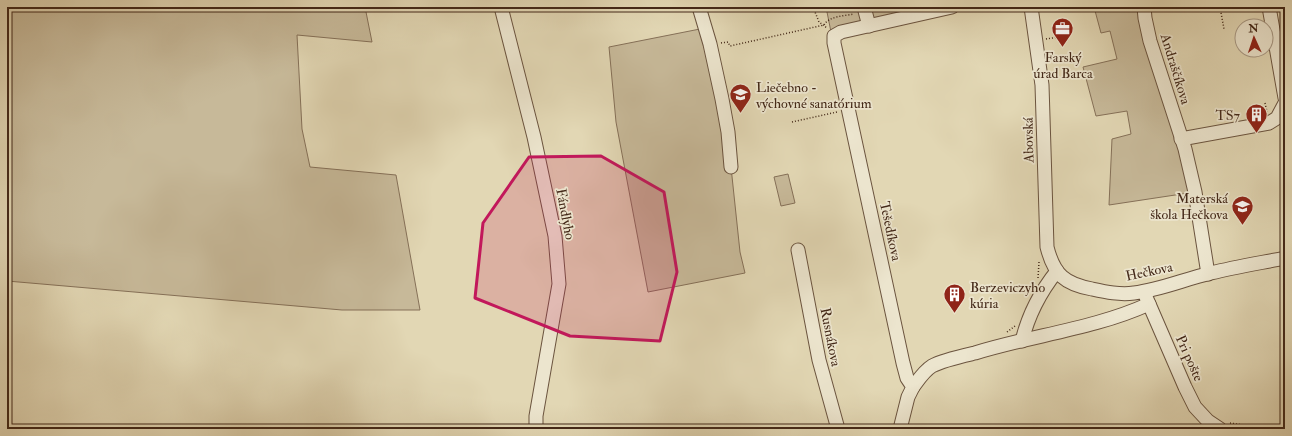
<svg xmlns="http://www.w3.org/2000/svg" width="1292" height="436" viewBox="0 0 1292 436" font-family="'IM FELL Double Pica',serif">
	<rect width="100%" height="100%" fill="#e2d7b4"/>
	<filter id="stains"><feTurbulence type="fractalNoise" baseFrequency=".005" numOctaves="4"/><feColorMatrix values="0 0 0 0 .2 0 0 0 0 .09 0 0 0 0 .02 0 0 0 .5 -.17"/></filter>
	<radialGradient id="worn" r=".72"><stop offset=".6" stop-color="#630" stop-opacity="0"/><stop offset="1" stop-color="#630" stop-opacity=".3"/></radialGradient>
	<g fill="#c7b999" stroke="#857058">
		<path d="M7 7H365L372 42 297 35 302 129 310 167 396 175 420 310H342L7 281Z"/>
		<path d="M826 7H952L831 32Z"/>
		<path d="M1094 7H1144L1195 192 1109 205 1112 139 1131 134 1127 111 1096 116 1083 67 1117 59 1110 31 1101 33Z"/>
		<path d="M705 28 731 167 740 252 745 273 648 292 616 122 609 47Z"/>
		<path d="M788 174 795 203 781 206 774 177Z"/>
	</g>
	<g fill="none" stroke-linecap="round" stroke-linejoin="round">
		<defs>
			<g id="minor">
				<path d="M501 7 534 137 555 236 559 284 536 416V429"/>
				<path d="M699 7 710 44 722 99 728 132 731 167"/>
				<path d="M864 7 869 26"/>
				<path d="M1031 7 1042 85 1047 247C1054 275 1065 284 1092 289 1106 292 1120 295 1134 293 1160 290 1185 279 1211 273 1235 267 1260 263 1285 258"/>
				<path d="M1144 7 1145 18 1150 41 1185 149 1195 192 1208 274"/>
				<path d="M1269 7 1285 98"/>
				<path d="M1181 139 1269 123 1277 118 1285 103"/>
				<path d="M798 250 819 360 838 429"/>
				<path d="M1146 297 1185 387 1195 407 1208 421 1220 429"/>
				<path d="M1022 341C1028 316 1041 291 1057 271"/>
				<path d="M913 387C919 379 924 371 932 366 943 360 962 356 975 353 1033 335 1094 329 1149 304"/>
				<path d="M900 429 908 397 913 387 907 378 903 363 834 43V36L841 32 952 7"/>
			</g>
		</defs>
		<use href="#minor" stroke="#6b543f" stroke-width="15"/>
		<g stroke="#432818" stroke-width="1.5" stroke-dasharray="1 2" stroke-linecap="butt">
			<path d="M813 7 819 22 827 28"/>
			<path d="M1220 7 1224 29"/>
			<path d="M877 9 887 7"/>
			<path d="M1046 39 1065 36 1064 31"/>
			<path d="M721 43 728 42 730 46 824 25C829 16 844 16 854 14"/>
			<path d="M1265 103 1267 112"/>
			<path d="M792 122 837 112"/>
			<path d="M1038 278 1039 262"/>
			<path d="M1007 332 1015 326"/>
			<path d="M1230 423 1271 429"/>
		</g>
		<use href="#minor" stroke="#ece5ce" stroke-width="13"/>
	</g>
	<path fill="#c2185b" fill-opacity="0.2" stroke="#c2185b" stroke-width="3" stroke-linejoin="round" d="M601 156 664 192 677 272 660 341 570 336 475 298 483 223 529 157Z"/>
	<defs>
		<symbol id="office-pin" viewBox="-11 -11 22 30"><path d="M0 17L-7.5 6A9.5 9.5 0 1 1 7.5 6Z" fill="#8f2418" stroke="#ece5ce"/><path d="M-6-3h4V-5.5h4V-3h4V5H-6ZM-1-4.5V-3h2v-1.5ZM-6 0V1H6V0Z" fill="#fff"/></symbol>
		<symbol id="school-pin" viewBox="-11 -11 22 30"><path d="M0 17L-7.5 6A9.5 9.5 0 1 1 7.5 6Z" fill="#8f2418" stroke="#ece5ce"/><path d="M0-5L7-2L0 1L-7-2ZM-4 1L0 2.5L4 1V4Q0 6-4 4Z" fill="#fff"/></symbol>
		<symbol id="building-pin" viewBox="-11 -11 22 30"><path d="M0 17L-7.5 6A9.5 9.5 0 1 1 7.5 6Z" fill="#8f2418" stroke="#ece5ce"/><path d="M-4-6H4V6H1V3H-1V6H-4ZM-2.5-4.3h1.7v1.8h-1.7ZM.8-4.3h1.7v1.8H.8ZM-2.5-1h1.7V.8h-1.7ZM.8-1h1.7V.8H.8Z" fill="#fff"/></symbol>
	</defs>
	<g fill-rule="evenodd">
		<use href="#office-pin" x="1050" y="16" width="25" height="34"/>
		<use href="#school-pin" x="728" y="82" width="25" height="34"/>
		<use href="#building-pin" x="1244" y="102" width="25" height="34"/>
		<use href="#school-pin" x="1230" y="194" width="25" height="34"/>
		<use href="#building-pin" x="942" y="282" width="25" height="34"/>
	</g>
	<g text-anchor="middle" stroke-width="3.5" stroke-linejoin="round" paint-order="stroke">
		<g font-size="14" fill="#432818" stroke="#ece5ce" text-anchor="start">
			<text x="1063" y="62" text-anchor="middle">Farský<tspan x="1063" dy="16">úrad Barca</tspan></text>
			<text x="756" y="92">Liečebno -<tspan x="756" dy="16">výchovné sanatórium</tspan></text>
			<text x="1240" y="120" text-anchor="end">TS7</text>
			<text x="1228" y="203" text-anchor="end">Materská<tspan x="1228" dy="16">škola Hečkova</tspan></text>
			<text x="970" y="292">Berzeviczyho<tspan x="970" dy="16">kúria</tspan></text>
		</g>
		<g font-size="14" fill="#432818" stroke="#ece5ce">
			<text transform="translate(1176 69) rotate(73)" y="5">Andraščíkova</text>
			<text transform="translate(1028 140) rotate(-91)" y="5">Abovská</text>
			<text transform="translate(566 214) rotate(79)" y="5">Fándlyho</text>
			<text transform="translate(891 231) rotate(78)" y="5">Tešedíkova</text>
			<text transform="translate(1149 271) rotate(-12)" y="5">Hečkova</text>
			<text transform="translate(831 337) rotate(79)" y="5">Rusnákova</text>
			<text transform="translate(1190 358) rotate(66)" y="5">Pri pošte</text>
		</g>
	</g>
	<rect width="1292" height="436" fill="none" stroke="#e2d7b4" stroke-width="24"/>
	<rect x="8" y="8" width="1276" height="420" fill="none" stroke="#432818" stroke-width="2"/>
	<rect x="12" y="12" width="1268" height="412" fill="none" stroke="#432818"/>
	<g transform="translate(1254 38) rotate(357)"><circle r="19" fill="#ece5ce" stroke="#a89985"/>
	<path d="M0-3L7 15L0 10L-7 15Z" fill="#8f2418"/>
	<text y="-6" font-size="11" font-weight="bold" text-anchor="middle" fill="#432818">N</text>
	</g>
	<rect width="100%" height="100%" filter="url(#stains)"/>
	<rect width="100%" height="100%" fill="url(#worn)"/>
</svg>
